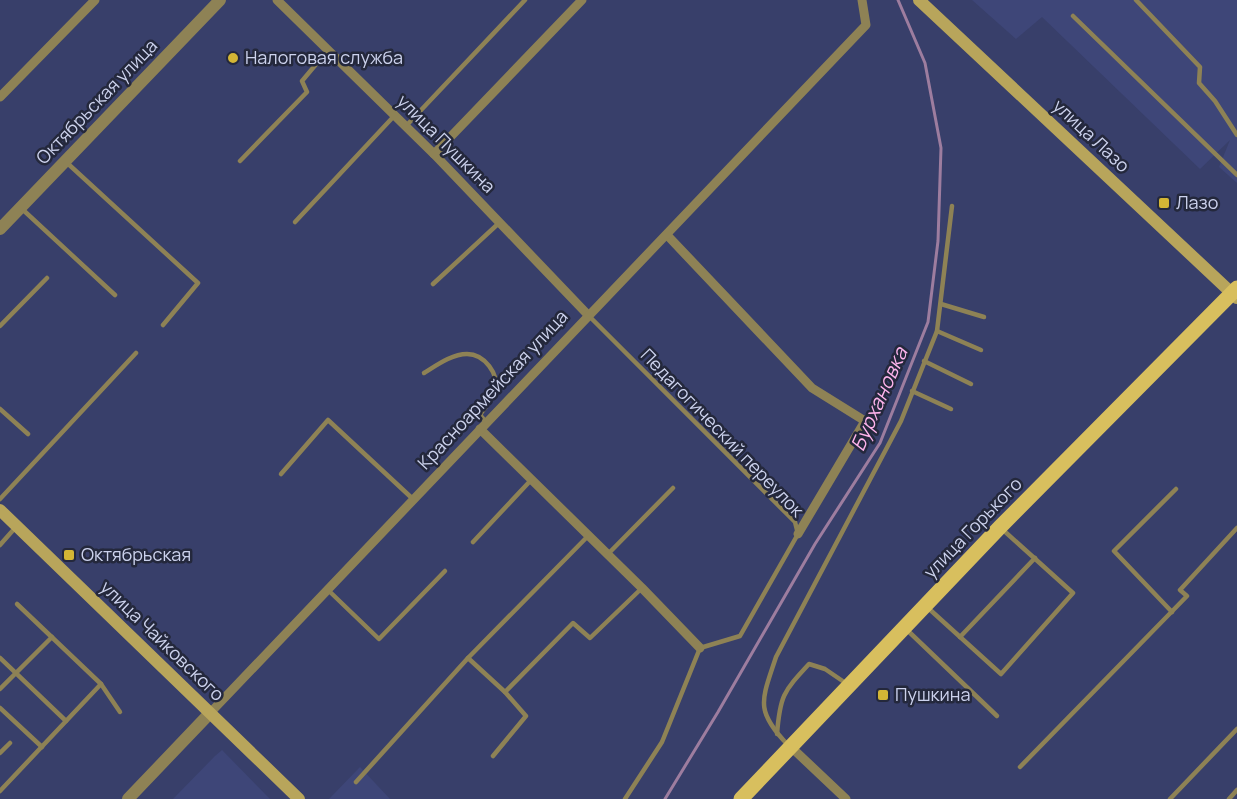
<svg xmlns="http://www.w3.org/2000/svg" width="1237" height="799" viewBox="0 0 1237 799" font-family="Manrope,sans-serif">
	<rect width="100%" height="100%" fill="#383f6a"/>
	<g fill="#3e4678">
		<path d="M972 0H1237V183L1219 167 1230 140 1200 169 1042 17 1016 39Z"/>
		<path d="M222 750 270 799H173L215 756Z"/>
		<path d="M360 767 390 799H329Z"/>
	</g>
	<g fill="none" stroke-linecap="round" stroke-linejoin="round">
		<path stroke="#9d7d9f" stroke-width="3" d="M665 799 718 712 815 544 880 443 928 322 938 241 941 148 925 63 898 0"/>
		<g stroke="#8e8255" stroke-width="4.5">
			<path d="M1136 0 1200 67 1199 83 1215 101 1237 135"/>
			<path d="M1073 16 1237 175"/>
			<path d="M406 126 525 0"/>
			<path d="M65 161 198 283 163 325"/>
			<path d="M240 161 307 92 302 81 328 50"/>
			<path d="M21 208 115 295"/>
			<path d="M295 222 395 115"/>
			<path d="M433 284 499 223"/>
			<path d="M941 304 984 317"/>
			<path d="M589 316 795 522 798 534 740 636 700 648 662 742 625 799"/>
			<path d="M0 326 47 278"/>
			<path d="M937 331 981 350"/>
			<path d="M924 361 971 384"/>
			<path d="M424 373C437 365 452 354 467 354 484 354 500 374 495 391 492 400 485 407 480 415L486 422"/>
			<path d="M912 391 951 409"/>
			<path d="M0 409 28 434"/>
			<path d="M281 474 328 420 414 500"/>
			<path d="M0 499 136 353"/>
			<path d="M473 542 532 479"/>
			<path d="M0 545 15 528"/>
			<path d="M608 554 673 488"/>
			<path d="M328 590 379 639 445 571"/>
			<path d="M17 604 101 684 120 712"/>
			<path d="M927 607 1001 674 1073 593 1002 529"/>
			<path d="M1172 612 1114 551 1176 489"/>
			<path d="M906 629 997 716"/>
			<path d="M960 637 1035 558"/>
			<path d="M0 658 66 721"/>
			<path d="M468 658 505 692 573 623 590 638 642 588"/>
			<path d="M0 689 52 637"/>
			<path d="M0 708 42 747"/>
			<path d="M777 734C780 696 783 692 809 664L825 669 847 684"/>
			<path d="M788 745C754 710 762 700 776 657L901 421 937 331 952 206"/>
			<path d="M0 753 10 743"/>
			<path d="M493 756 526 716 505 692"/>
			<path d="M1020 767 1187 596 1180 590 1237 528"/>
			<path d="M356 782 468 658 589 535"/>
			<path d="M0 791 101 684"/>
			<path d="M1170 799 1237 729"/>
			<path d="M1229 799 1237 790"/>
		</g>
		<g stroke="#8e8255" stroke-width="9">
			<path d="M277 0 434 154 589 316"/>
			<path d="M0 97 95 0"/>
			<path d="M434 154 582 0"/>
			<path d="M667 235 812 388 865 421 798 534"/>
			<path d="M480 429 642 588 700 648"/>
			<path d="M211 712 866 25 862 0"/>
			<path d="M791 747 846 799"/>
		</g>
		<g stroke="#8e8255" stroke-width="12">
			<path d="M0 229 220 0"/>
			<path d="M128 799 211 712"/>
		</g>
		<g stroke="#b8a55b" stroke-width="12">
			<path d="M919 0 1237 298"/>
			<path d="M0 510 299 799"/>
		</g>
		<path stroke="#d8bf5e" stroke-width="15" d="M741 799 1000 527 1237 288"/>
	</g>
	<g fill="#d4b635" stroke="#24283c" stroke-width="2">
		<circle cx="233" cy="58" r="6"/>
		<rect x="1158" y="197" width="12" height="12" rx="3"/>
		<rect x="63" y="549" width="12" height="12" rx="3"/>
		<rect x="877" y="689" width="12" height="12" rx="3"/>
	</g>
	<g text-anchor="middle" stroke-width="5" stroke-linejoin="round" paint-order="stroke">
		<g font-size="18" fill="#ccd2ed" stroke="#24283c" text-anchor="start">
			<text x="245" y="64">Налоговая служба</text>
			<text x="1176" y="209">Лазо</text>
			<text x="81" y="561">Октябрьская</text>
			<text x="895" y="701">Пушкина</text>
		</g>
		<g font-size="18" fill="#ccd2ed" stroke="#24283c">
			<text transform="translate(97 102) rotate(-46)" y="6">Октябрьская улица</text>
			<text transform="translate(1091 136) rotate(43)" y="6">улица Лазо</text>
			<text transform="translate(446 144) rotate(45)" y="6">улица Пушкина</text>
			<text transform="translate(493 390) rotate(-47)" y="6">Красноармейская улица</text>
			<text transform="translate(722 433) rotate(46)" y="6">Педагогический переулок</text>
			<text transform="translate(973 528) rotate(-46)" y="6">улица Горького</text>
			<text transform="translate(162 641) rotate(44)" y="6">улица Чайковского</text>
		</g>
		<g font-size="20" font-style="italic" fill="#feb4ec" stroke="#24283c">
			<text transform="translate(879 399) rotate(-66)" y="7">Бурхановка</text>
		</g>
	</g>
</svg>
